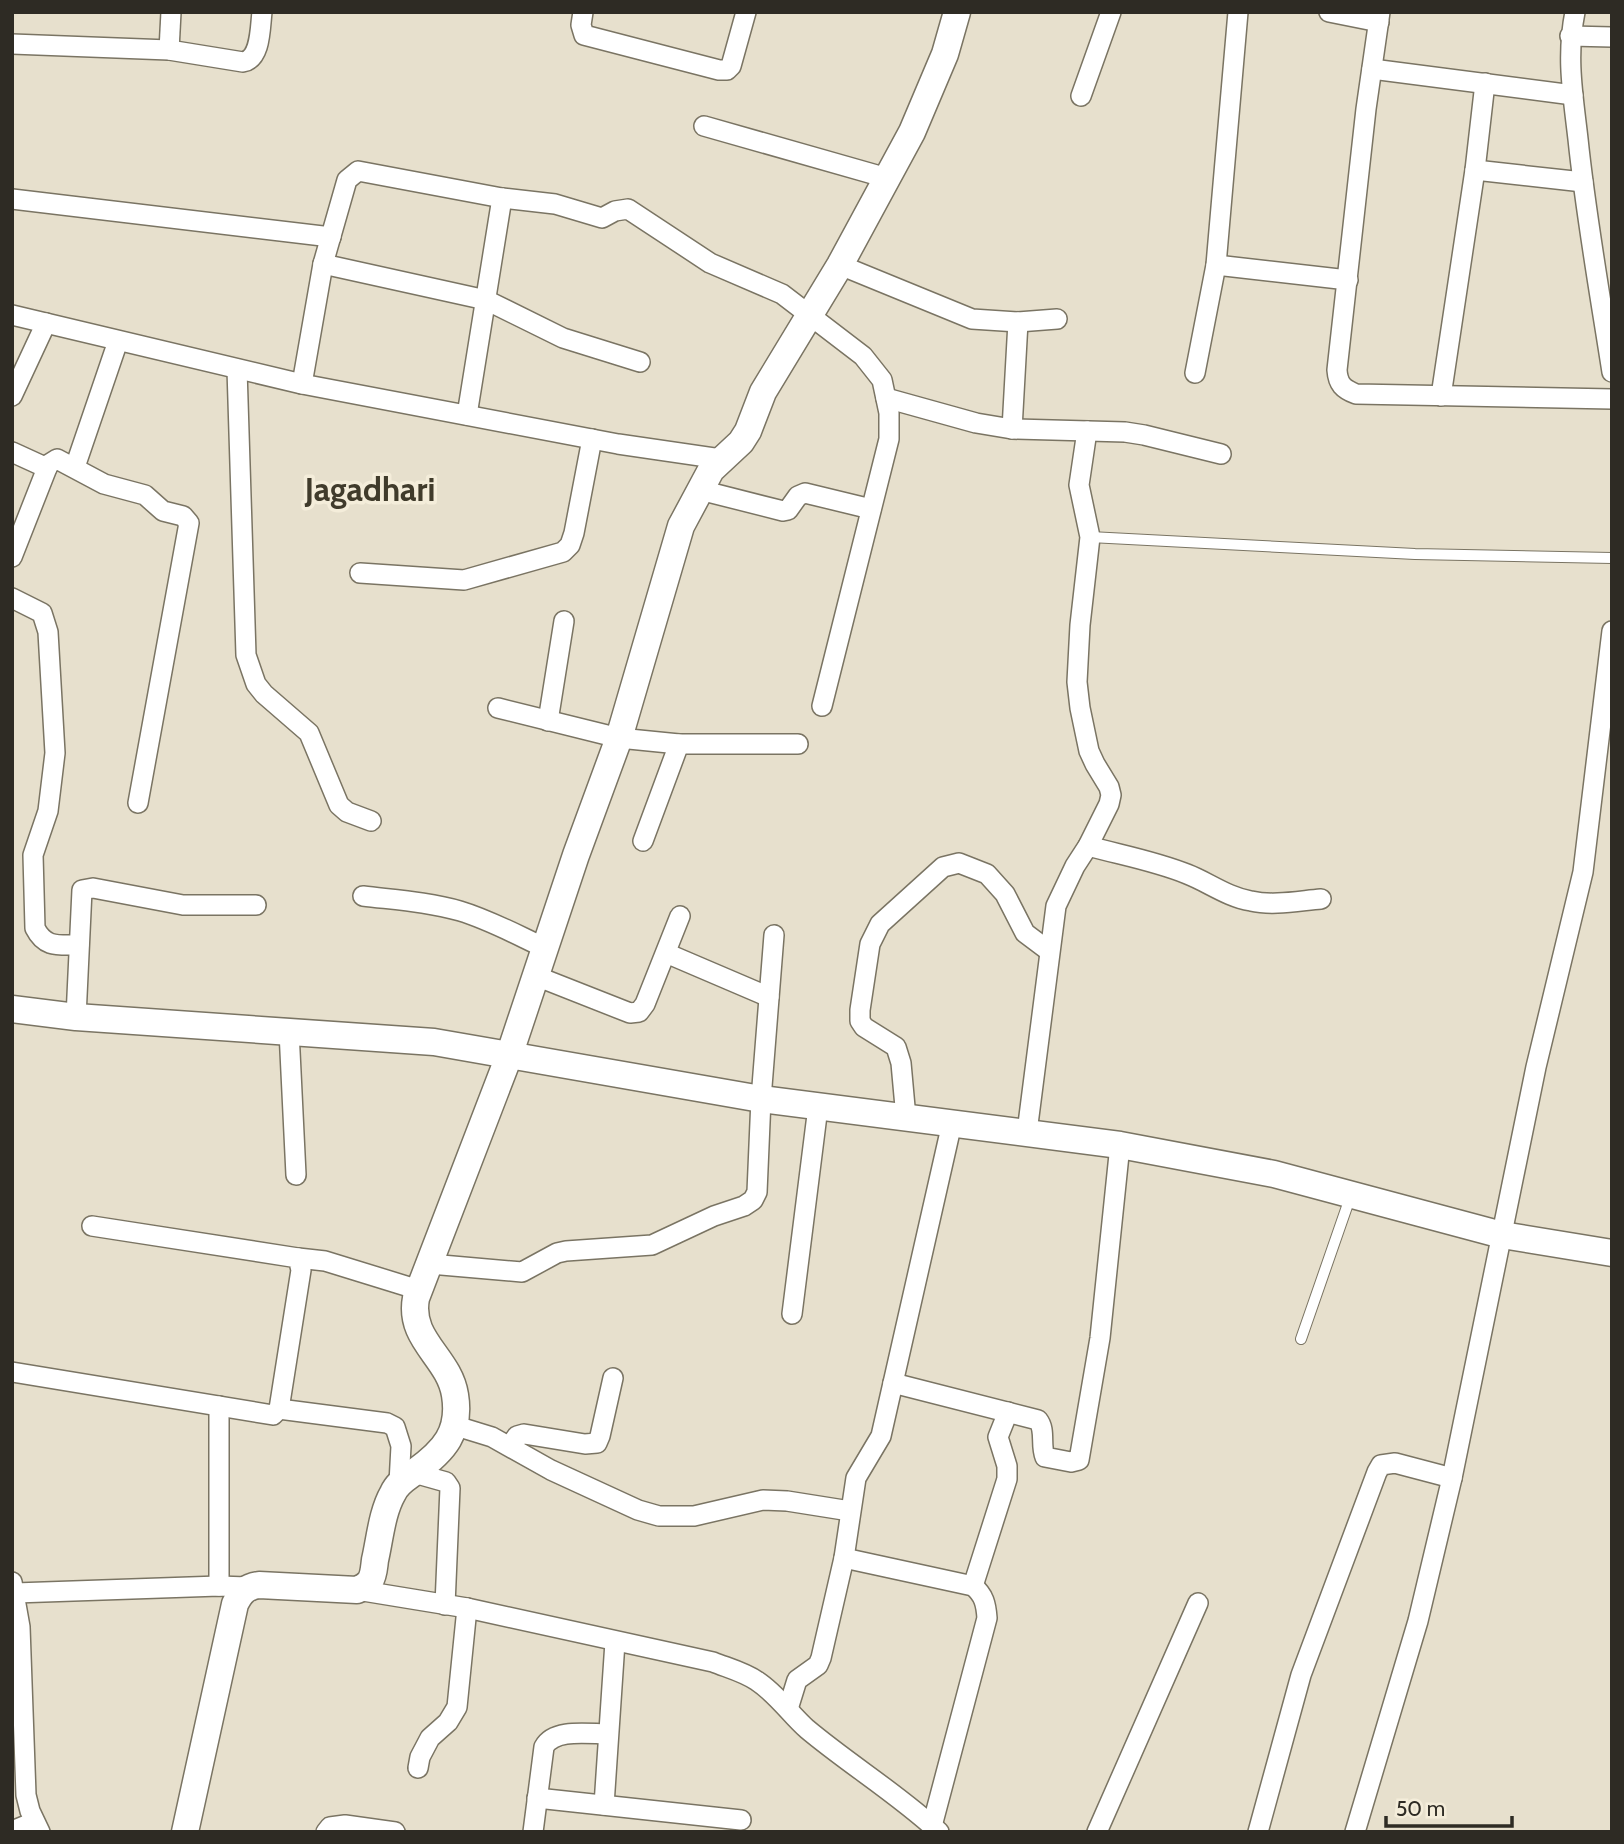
<svg xmlns="http://www.w3.org/2000/svg" width="1624" height="1844" viewBox="0 0 1624 1844" font-family="Cabin,sans-serif">
	<rect width="100%" height="100%" fill="#e7e0cd"/>
	<g fill="none" stroke-linecap="round" stroke-linejoin="round">
		<defs>
			<g id="lane">
				<path d="M1090 537 1415 554 1612 558"/>
				<path d="M1301 1339 1351 1195"/>
			</g>
			<g id="street">
				<path d="M583 12 581 25 584 35 719 70H727L731 66 746 12"/>
				<path d="M1329 12 1379 22"/>
				<path d="M1380 12 1366 109 1337 370C1338 384 1343 389 1356 394L1612 399"/>
				<path d="M1575 12C1566 57 1573 95 1578 139 1586 217 1600 294 1612 372"/>
				<path d="M1570 36 1612 37"/>
				<path d="M12 44 169 50 243 62C261 59 260 28 262 12"/>
				<path d="M169 50 171 12"/>
				<path d="M1372 69 1573 95"/>
				<path d="M1081 96 1111 12"/>
				<path d="M704 126 887 178"/>
				<path d="M1475 170 1583 182"/>
				<path d="M12 199 331 237"/>
				<path d="M323 264 486 300 563 338 640 362"/>
				<path d="M840 265 972 319 1018 322 1057 319"/>
				<path d="M1216 265 1348 280"/>
				<path d="M12 315 302 384 618 444 721 459"/>
				<path d="M237 369 246 655 256 684 264 694 309 733 339 805 347 812 371 821"/>
				<path d="M1195 373 1216 265 1238 12"/>
				<path d="M302 384 323 264 347 180 358 171 502 198 555 204 602 218 615 211 628 209 710 263 782 294 863 356 882 380 889 413V439L822 706"/>
				<path d="M12 396 46 323"/>
				<path d="M1441 396 1475 170 1485 83"/>
				<path d="M886 398 976 423 1012 429 1125 432 1144 435 1221 454"/>
				<path d="M467 415 502 198"/>
				<path d="M1012 429 1018 322"/>
				<path d="M12 452 47 468"/>
				<path d="M75 467 118 341"/>
				<path d="M700 490 783 511 788 510 798 496 805 493 871 509"/>
				<path d="M12 557 47 468 49 464 57 459 104 484 145 495 163 511 183 516 189 523 138 803"/>
				<path d="M360 573 464 580 563 552 570 545 574 533 592 439"/>
				<path d="M12 598 42 613 48 632 55 753 48 811 33 855 35 928C45 948 58 945 79 945"/>
				<path d="M498 708 619 738 679 744H798"/>
				<path d="M548 721 564 621"/>
				<path d="M643 841 679 744"/>
				<path d="M1088 846C1121 855 1155 861 1187 874 1208 882 1227 897 1251 901 1273 906 1298 901 1321 899"/>
				<path d="M363 896C396 900 429 902 460 911 490 920 517 935 545 948"/>
				<path d="M666 953 769 997"/>
				<path d="M536 976 630 1013 639 1012 645 1004 680 916"/>
				<path d="M76 1017 82 890 93 888 183 905H256"/>
				<path d="M289 1031 296 1175"/>
				<path d="M906 1118 901 1063 896 1047 864 1027 860 1021V1010L870 944 880 924 943 867 959 863 987 874 1005 894 1025 933 1049 951"/>
				<path d="M1027 1132 1056 906 1075 866 1088 846 1109 804 1111 795 1109 787 1095 764 1089 751 1080 708 1077 682 1080 625 1090 537 1079 485 1087 431"/>
				<path d="M298 1258 325 1261 419 1290"/>
				<path d="M430 1264 522 1272 557 1253 566 1251 652 1245 714 1216 744 1206 753 1200 757 1192 761 1099 774 935"/>
				<path d="M792 1314 818 1107"/>
				<path d="M12 1372 273 1415 279 1409 301 1270 298 1258 92 1226"/>
				<path d="M893 1383 1038 1420C1046 1430 1040 1445 1045 1457L1071 1462 1079 1460 1100 1338 1120 1145"/>
				<path d="M219 1406V1586"/>
				<path d="M279 1409 387 1423 395 1427 401 1446 399 1483"/>
				<path d="M453 1425 492 1437 551 1470 638 1510 659 1516H694L763 1500 787 1501 850 1511"/>
				<path d="M510 1446 517 1436 524 1434 585 1444 597 1443 600 1436 613 1378"/>
				<path d="M414 1473 446 1482 450 1488 445 1605"/>
				<path d="M844 1558 973 1586C984 1595 986 1604 987 1618L932 1826"/>
				<path d="M12 1582 20 1627 26 1795 30 1811 40 1832"/>
				<path d="M973 1586 1007 1479V1466L998 1437 1008 1412"/>
				<path d="M357 1590 467 1608 713 1662C728 1668 744 1672 757 1681 777 1694 790 1714 807 1729 850 1765 898 1794 939 1832"/>
				<path d="M15 1593 219 1586 247 1587"/>
				<path d="M788 1709 797 1680 818 1665 821 1658 844 1558 856 1478 881 1436 952 1123"/>
				<path d="M418 1768 420 1757 430 1738 448 1722 457 1707 467 1608"/>
				<path d="M537 1798 741 1820"/>
				<path d="M604 1805 615 1642"/>
				<path d="M12 1831 34 1822"/>
				<path d="M326 1832 330 1827 345 1825 395 1832"/>
				<path d="M533 1832 544 1747C554 1728 589 1734 608 1734"/>
				<path d="M1097 1832 1198 1603"/>
				<path d="M1258 1832 1301 1675 1377 1472 1381 1465 1395 1463 1452 1478"/>
				<path d="M1355 1832 1418 1621 1452 1478 1536 1067 1583 872 1612 631"/>
			</g>
			<g id="secondary">
				<path d="M12 1009 76 1017 434 1042 761 1099 1120 1145 1274 1174 1502 1235 1612 1253"/>
				<path d="M185 1832 235 1604C241 1592 246 1587 259 1585L357 1590C362 1588 367 1585 370 1581 374 1575 374 1567 375 1560 380 1538 382 1512 393 1493 398 1482 407 1478 416 1471 444 1451 461 1432 455 1395 449 1357 408 1340 416 1298L509 1056 576 855 619 738 681 526 711 470 741 442 748 431 763 392 840 265 912 132 945 54 957 12"/>
			</g>
		</defs>
		<use href="#lane" stroke="#7a7463" stroke-width="12"/>
		<use href="#street" stroke="#7a7463" stroke-width="22"/>
		<use href="#secondary" stroke="#7a7463" stroke-width="29"/>
		<use href="#lane" stroke="#fff" stroke-width="10"/>
		<use href="#street" stroke="#fff" stroke-width="19"/>
		<use href="#secondary" stroke="#fff" stroke-width="26"/>
	</g>
	<g text-anchor="middle" stroke-width="7" stroke-linejoin="round" paint-order="stroke">
		<g font-size="33" font-weight="bold" fill="#403b2b" stroke="#f4edda">
			<text x="370" y="501">Jagadhari</text>
		</g>
	</g>
	<rect width="1624" height="1844" fill="none" stroke="#2e2b24" stroke-width="28"/>
	<path d="M1386 1816v10h126v-10" fill="none" stroke="#2e2b24" stroke-width="3.5"/>
	<text x="1396" y="1816" font-size="21" fill="#2e2b24" stroke="#f4edda" stroke-width="5" paint-order="stroke">50 m</text>
</svg>
